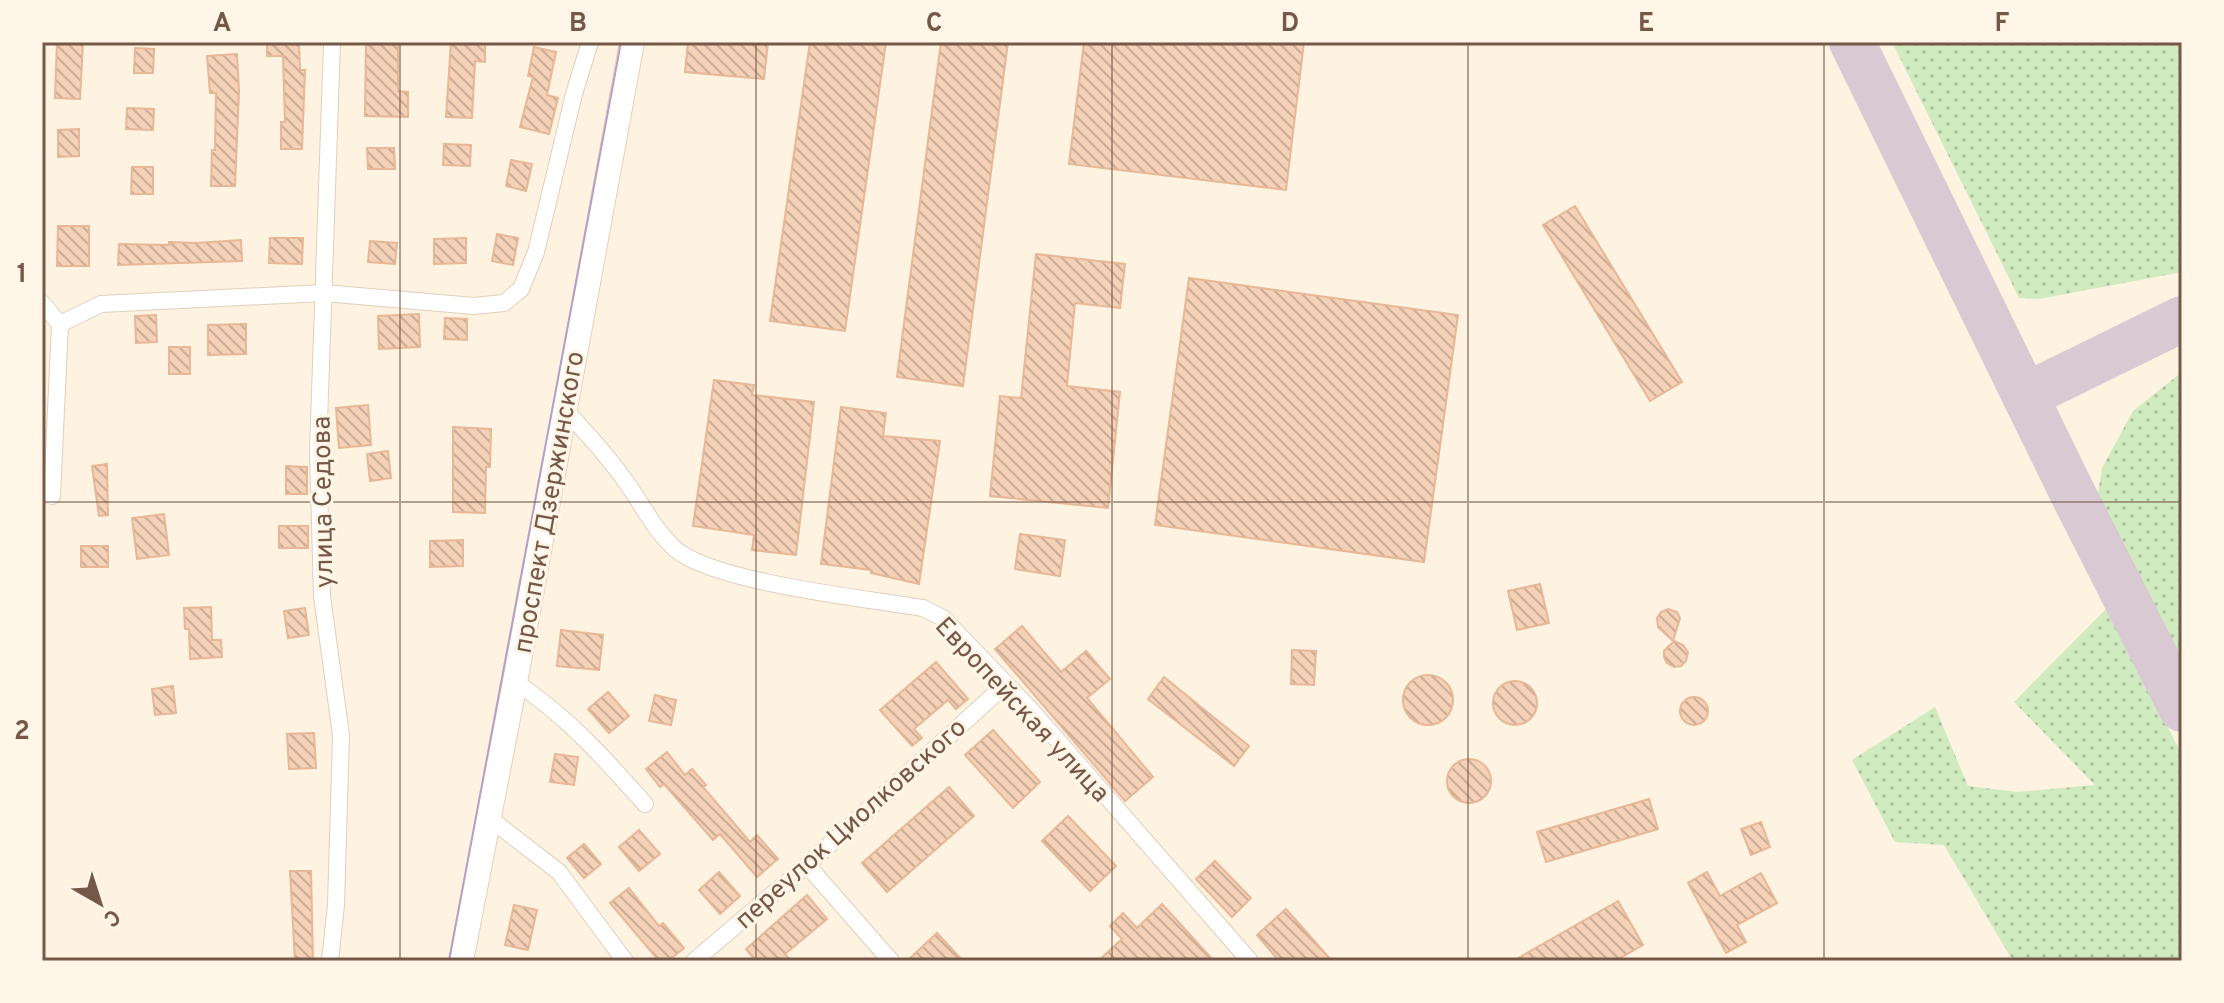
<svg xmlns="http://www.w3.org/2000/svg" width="2224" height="1003" viewBox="0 0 2224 1003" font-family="Overpass,sans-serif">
	<defs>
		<pattern id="grass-dots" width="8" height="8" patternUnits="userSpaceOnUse" patternTransform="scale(2)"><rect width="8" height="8" fill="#cfebbf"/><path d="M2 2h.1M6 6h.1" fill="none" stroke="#adc19d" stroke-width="1.8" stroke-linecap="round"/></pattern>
		<pattern id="building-back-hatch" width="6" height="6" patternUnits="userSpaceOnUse" patternTransform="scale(2)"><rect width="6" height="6" fill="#f4d1b7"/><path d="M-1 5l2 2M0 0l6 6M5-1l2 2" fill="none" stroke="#caac97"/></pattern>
	</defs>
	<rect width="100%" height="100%" fill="#fdf3e0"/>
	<g fill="url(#grass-dots)">
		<path d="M1892 42H2182V272L2039 299 2019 298Z"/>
		<path d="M2182 372V675L2096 505 2102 468 2133 411Z"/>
		<path d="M2107 608 2182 755V961H2013L1944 845 1895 842 1852 760 1935 707 1968 786 2018 792 2095 785 2014 702Z"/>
	</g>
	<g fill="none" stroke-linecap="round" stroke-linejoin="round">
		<g stroke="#d9c9d3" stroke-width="46">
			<path d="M1852 42 2075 498 2182 709"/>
			<path d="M2025 396 2182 319"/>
		</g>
	</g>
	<g fill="url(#building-back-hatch)" stroke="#e7b797" stroke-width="2">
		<path d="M57 42H83L80 99 55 98Z"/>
		<path d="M267 42H299L300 70H305L302 149H281V122H285L283 56H267Z"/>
		<path d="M366 42H398V91L408 92V117L365 116Z"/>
		<path d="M451 42H485V62L475 61 472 118 446 117Z"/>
		<path d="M688 42H768L764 79 685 72Z"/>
		<path d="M810 42H886L845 331 770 321Z"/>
		<path d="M941 42H1008L963 386 897 377Z"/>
		<path d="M1084 42H1304L1286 190 1069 164Z"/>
		<path d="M534 47 556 52 547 95 558 98 549 134 520 127 533 77 528 76Z"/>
		<path d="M135 48 154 49 153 73H134Z"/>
		<path d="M237 54 239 91 235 186H211L212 150H215L216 93H210L207 56Z"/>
		<path d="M127 108 154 109 153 130 126 129Z"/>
		<path d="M79 129V156L58 157V130Z"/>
		<path d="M444 144 471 145 470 166 443 165Z"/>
		<path d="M367 148H394L395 169H368Z"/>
		<path d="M511 160 532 164 526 191 506 186Z"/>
		<path d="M132 167H153V194H131Z"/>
		<path d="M1575 206 1682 382 1650 401 1543 225Z"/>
		<path d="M58 226H89V266H57Z"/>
		<path d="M497 234 518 238 513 265 492 261Z"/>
		<path d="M270 238H303L302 264 269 263Z"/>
		<path d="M466 238V263L434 264V239Z"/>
		<path d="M241 240 242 261 118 265 119 244 169 245V242L196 243Z"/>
		<path d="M370 241 397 243 395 264 368 262Z"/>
		<path d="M1036 254 1125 264 1120 308 1075 303 1067 386 1120 392 1108 508 990 496 1000 396 1021 398Z"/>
		<path d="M1189 278 1458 315 1424 562 1155 525Z"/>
		<path d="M419 314 420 347 379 349 378 316Z"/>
		<path d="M156 315 157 342 136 343 135 316Z"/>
		<path d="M445 318 467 319V340L444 339Z"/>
		<path d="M246 324V354L208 355V325Z"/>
		<rect x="169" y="347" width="21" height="27"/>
		<path d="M714 380 754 385 752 395 814 402 796 555 752 550 754 535 693 526Z"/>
		<path d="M368 405 371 445 339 448 336 408Z"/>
		<path d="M841 407 886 413 883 436 940 441 919 584 871 573V570L821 564Z"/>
		<path d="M453 427 491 429 490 467H486L485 513 453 512Z"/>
		<path d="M388 451 391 478 370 481 367 454Z"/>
		<path d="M107 464 108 515 99 516 92 466Z"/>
		<path d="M286 466 307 467V494H286Z"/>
		<path d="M164 514 169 555 137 559 132 518Z"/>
		<rect x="279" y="526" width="29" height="22"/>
		<path d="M1020 534 1065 540 1060 576 1015 569Z"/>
		<path d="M463 540V566L430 567V541Z"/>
		<rect x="81" y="546" width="27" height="21"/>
		<path d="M1540 584 1549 623 1517 630 1508 591Z"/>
		<path d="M211 607 212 640H221L222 657 190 659 189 629H185L184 608Z"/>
		<path d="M305 608 309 635 288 638 284 611Z"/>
		<path d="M1668 609 1677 612 1680 618 1673 641 1658 627 1657 618 1661 612Z"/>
		<path d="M1022 626 1061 672 1086 651 1110 679 1087 698 1153 777 1125 801 995 649Z"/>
		<path d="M561 630 603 635 599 670 557 666Z"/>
		<path d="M1674 641 1683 645 1688 652 1686 661 1681 666 1674 667 1667 663 1664 657V651Z"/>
		<path d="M1292 650 1316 651 1314 685 1291 684Z"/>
		<path d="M936 662 968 699 956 709 948 700 914 729 922 738 912 746 880 710Z"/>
		<circle cx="1428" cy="700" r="25"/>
		<path d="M1164 677 1249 746 1234 766 1148 699Z"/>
		<circle cx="1515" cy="703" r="22"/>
		<path d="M173 686 176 713 155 715 152 689Z"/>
		<path d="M608 692 629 716 609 733 588 709Z"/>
		<path d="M655 695 676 700 671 725 649 721Z"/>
		<circle cx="1694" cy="711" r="14"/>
		<path d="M993 730 1040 782 1013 808 965 755Z"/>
		<path d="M314 733 316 768 289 769 287 734Z"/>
		<path d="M667 752 685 775 692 769 706 785 703 787 750 842 757 835 778 859 757 877 720 834 713 840 664 784 660 787 646 769Z"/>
		<path d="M555 754 578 757 574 785 550 782Z"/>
		<circle cx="1469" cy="781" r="22"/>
		<path d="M949 787 974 816 887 892 862 863Z"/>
		<path d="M1649 799 1658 829 1546 862 1537 832Z"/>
		<path d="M1068 816 1116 866 1090 891 1042 841Z"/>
		<path d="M1761 822 1770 847 1751 855 1741 829Z"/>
		<path d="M639 830 660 854 639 871 619 847Z"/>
		<path d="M584 844 601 864 584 878 567 858Z"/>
		<path d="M1215 861 1251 898 1232 917 1196 879Z"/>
		<path d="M290 871H311L313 961H295Z"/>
		<path d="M719 872 740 896 720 914 699 890Z"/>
		<path d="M1707 872 1720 896 1761 873 1777 903 1737 925 1746 942 1726 953 1688 883Z"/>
		<path d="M629 888 659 926 663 923 684 948 668 961H659L610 903Z"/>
		<path d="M807 895 827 919 785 954 791 961H756L746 949Z"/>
		<path d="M1618 901 1643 945 1615 961H1513Z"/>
		<path d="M1162 904 1214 961H1098L1122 939 1110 926 1123 913 1137 928Z"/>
		<path d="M514 905 537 910 528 950 505 945Z"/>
		<path d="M1286 909 1332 961H1279L1257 935Z"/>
		<path d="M937 933 963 961H907Z"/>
	</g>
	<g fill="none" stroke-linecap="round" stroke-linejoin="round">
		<defs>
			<g id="street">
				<path d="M42 303 60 324 101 304 324 293 474 306 504 303 521 289 536 252 574 94 590 42"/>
				<path d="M564 409C585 431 605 453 624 479 641 502 652 527 674 548 710 582 869 599 923 608L943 618 1031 710 1250 961"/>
				<path d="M52 496 60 324"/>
				<path d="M515 682C565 714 606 760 645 804"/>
				<path d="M489 818 559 872 625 961"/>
				<path d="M807 865 891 961"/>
				<path d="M330 961 336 905 341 735 322 596 318 452 332 42"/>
				<path d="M694 961 807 865 1006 684"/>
			</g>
			<path id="secondary" d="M461 961 515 682 632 42"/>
		</defs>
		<use href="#street" stroke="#e1cfbc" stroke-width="18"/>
		<use href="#secondary" stroke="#e7d0ba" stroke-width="26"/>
		<use href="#street" stroke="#fff" stroke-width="16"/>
		<use href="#secondary" stroke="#fff" stroke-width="24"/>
		<path stroke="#b59fc6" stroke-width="2" d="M449 961 621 42"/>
	</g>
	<path fill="none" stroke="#755847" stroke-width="2" stroke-opacity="0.55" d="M400 42V961M756 42V961M1112 42V961M1468 42V961M1824 42V961M42 502H2182"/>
	<g text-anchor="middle" stroke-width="6" stroke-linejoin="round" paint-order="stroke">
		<g font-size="26" fill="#755847" stroke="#fff6e7">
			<text transform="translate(322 502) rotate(-91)" y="9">улица Седова</text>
			<text transform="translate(548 502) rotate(-80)" y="9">проспект Дзержинского</text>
			<text transform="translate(1023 709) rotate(47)" y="9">Европейская улица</text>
			<text transform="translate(850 823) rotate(-42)" y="9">переулок Циолковского</text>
		</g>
	</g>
	<rect width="2224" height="1003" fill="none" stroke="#fff6e7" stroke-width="88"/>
	<g transform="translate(100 903) rotate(141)" stroke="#fff6e7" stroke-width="6" paint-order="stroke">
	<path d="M0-6L14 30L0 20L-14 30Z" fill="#755847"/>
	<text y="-12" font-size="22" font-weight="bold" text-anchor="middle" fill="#755847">С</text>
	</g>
	<rect x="44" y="44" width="2136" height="915" fill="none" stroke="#755847" stroke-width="3"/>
	<g font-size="26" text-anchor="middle" font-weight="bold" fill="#755847">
		<text x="222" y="31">A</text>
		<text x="578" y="31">B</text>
		<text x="934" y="31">C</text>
		<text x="1290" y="31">D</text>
		<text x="1646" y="31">E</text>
		<text x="2002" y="31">F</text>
		<text x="22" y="282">1</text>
		<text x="22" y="739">2</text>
	</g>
</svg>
